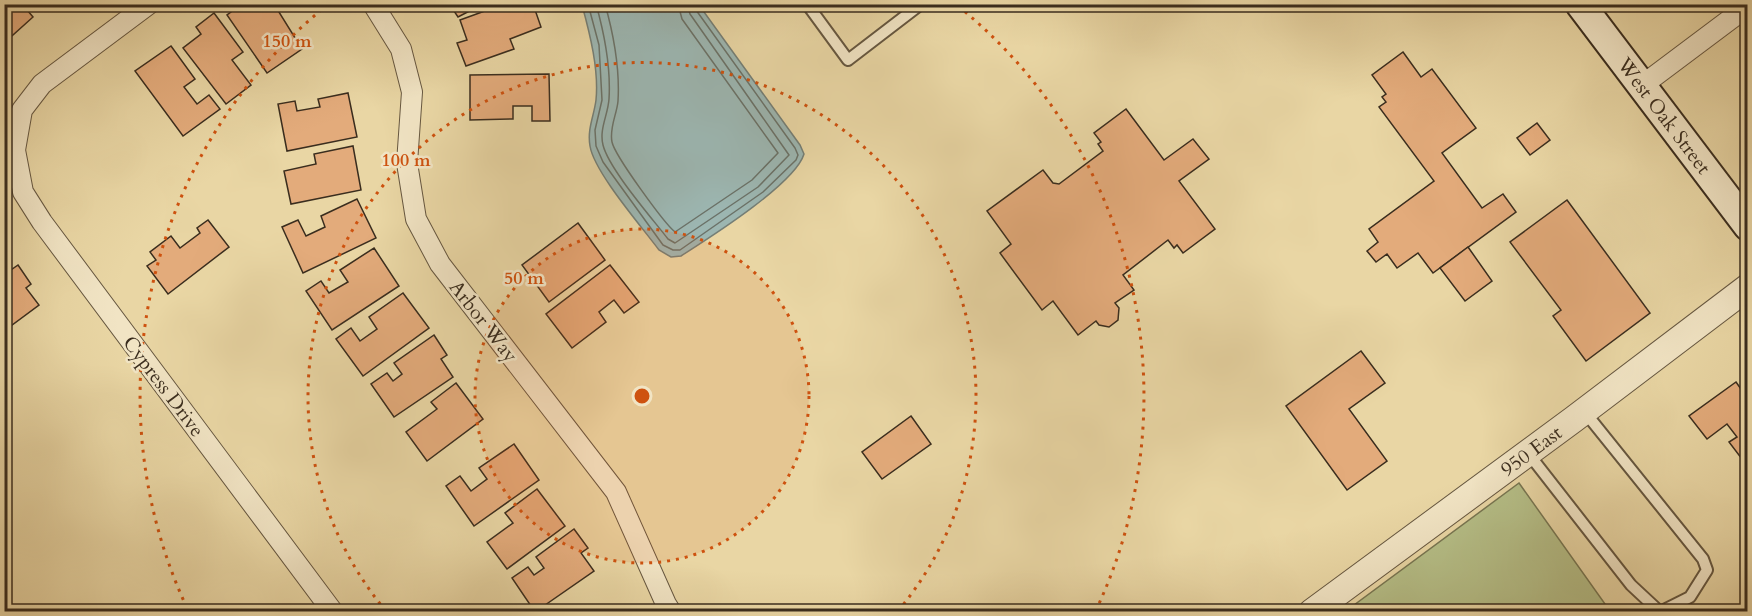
<svg xmlns="http://www.w3.org/2000/svg" width="1752" height="616" viewBox="0 0 1752 616" font-family="Cardo,serif">
	<rect width="100%" height="100%" fill="#e9d6a4"/>
	<filter id="stains"><feTurbulence type="fractalNoise" baseFrequency=".00333" numOctaves="4"/><feColorMatrix values="0 0 0 0 .2 0 0 0 0 .09 0 0 0 0 .02 0 0 0 .5 -.17"/></filter>
	<radialGradient id="worn" r=".72"><stop offset=".6" stop-color="#630" stop-opacity="0"/><stop offset="1" stop-color="#630" stop-opacity=".3"/></radialGradient>
	<path fill="#b5be87" stroke="#787652" stroke-width="1.5" d="M1519 483 1610 611H1346Z"/>
	<path fill="#9cb6b1" stroke="#757f76" stroke-width="1.5" d="M582 5H699L800 145 804 154C795 184 709 238 681 256L671 257 659 250C642 227 594 172 590 146 587 129 594 116 596 100 599 70 590 34 582 5Z"/>
	<g fill="none" stroke-linecap="round" stroke-linejoin="round">
		<g stroke="#6b7268" stroke-width="1.5">
			<path d="M588 4 599 45 602 100 595 130 596 146 603 162 663 245 673 250H680L763 192 796 160 798 155 795 148 696 10 695 4"/>
			<path d="M596 4C605 36 611 67 609 99 608 115 599 129 603 145 609 169 651 217 668 239L675 243 758 187 789 155 690 14 687 4"/>
			<path d="M605 4C614 36 620 68 618 101 617 114 609 128 612 142 615 156 664 223 675 232L752 180 778 153 682 19 678 4"/>
		</g>
	</g>
	<g fill="#e3ab7b" stroke="#3a2d1e" stroke-width="1.5">
		<path d="M4 4H22L33 17 4 43Z"/>
		<path d="M242 4H274L302 49 267 73 227 15Z"/>
		<path d="M454 4H483L458 17 452 8Z"/>
		<path d="M504 4H533L541 27 510 39 514 49 466 66 457 43 467 40 460 20Z"/>
		<path d="M214 13 243 52 232 60 251 85 226 104 183 48 201 34 196 27Z"/>
		<path d="M171 46 195 79 184 87 197 104 209 95 220 109 183 136 135 71Z"/>
		<path d="M1403 52 1421 77 1432 69 1476 128 1442 153 1482 208 1503 194 1516 212 1433 273 1418 253 1397 268 1387 254 1376 262 1367 251 1378 242 1369 229 1434 181 1379 107 1386 102 1382 97 1386 94 1372 75Z"/>
		<path d="M549 74 550 121H532V106H513V119L470 120V75Z"/>
		<path d="M348 93 357 137 287 151 278 104 295 101 297 111 320 107 318 99Z"/>
		<path d="M1126 109 1164 160 1193 139 1209 159 1179 181 1215 229 1183 253 1177 245 1174 248 1168 240 1123 275 1134 290 1115 303 1119 308 1118 320 1109 327 1099 325 1096 321 1078 335 1053 301 1042 310 1000 253 1011 244 987 211 1043 170 1053 183 1059 184 1103 151 1098 144 1101 142 1094 133Z"/>
		<path d="M1537 123 1550 140 1530 155 1517 138Z"/>
		<path d="M353 146 361 190 291 204 284 171 316 164 314 154Z"/>
		<path d="M357 199 376 238 303 273 282 227 298 220 306 236 325 227 321 216Z"/>
		<path d="M1567 200 1650 313 1586 361 1553 316 1561 310 1510 242Z"/>
		<path d="M208 220 229 247 168 294 147 266 156 260 150 252 171 236 180 248 200 233 197 228Z"/>
		<path d="M578 223 605 260 549 302 522 265Z"/>
		<path d="M1468 247 1492 281 1465 301 1440 268Z"/>
		<path d="M374 248 399 286 332 330 306 291 321 281 329 293 348 282 340 270Z"/>
		<path d="M18 265 31 284 26 288 39 305 4 331V275Z"/>
		<path d="M610 265 639 302 624 313 614 300 599 312 606 322 572 348 546 314Z"/>
		<path d="M403 293 429 328 363 376 336 339 351 328 360 341 377 329 369 317Z"/>
		<path d="M434 335 447 355 441 359 453 377 394 417 371 384 387 373 393 381 402 374 394 363Z"/>
		<path d="M1361 351 1385 383 1349 409 1387 461 1347 490 1286 406Z"/>
		<path d="M1736 382 1748 399V461L1745 463 1729 442 1737 437 1727 424 1707 439 1689 416Z"/>
		<path d="M456 383 483 419 427 461 406 432 437 409 431 402Z"/>
		<path d="M911 416 931 444 882 479 862 452Z"/>
		<path d="M514 444 539 480 474 526 446 486 460 476 471 491 487 479 479 468Z"/>
		<path d="M537 489 565 526 507 569 487 542 513 523 505 513Z"/>
		<path d="M574 529 588 548 581 553 594 571 535 612 512 578 528 567 534 575 544 568 536 557Z"/>
	</g>
	<g fill="none" stroke-linecap="round" stroke-linejoin="round">
		<defs>
			<g id="service">
				<path d="M807 4 848 60 921 4"/>
				<path d="M1584 411 1703 559 1707 570 1690 597 1660 612"/>
				<path d="M1528 453 1631 585 1660 612"/>
			</g>
			<g id="minor">
				<path d="M149 4 42 84 22 110 15 150 23 192 42 222 333 612"/>
				<path d="M373 4 401 49 412 92 407 163 416 219 440 264 616 492 666 604 671 612"/>
				<path d="M1640 87 1748 6"/>
			</g>
			<g id="tertiary">
				<path id="s1" d="M1312 612 1574 419 1748 287"/>
			</g>
			<g id="secondary">
				<path id="s2" d="M1580 4 1748 226"/>
			</g>
		</defs>
		<use href="#service" stroke="#665740" stroke-width="14"/>
		<use href="#minor" stroke="#665740" stroke-width="22"/>
		<use href="#tertiary" stroke="#665740" stroke-width="28"/>
		<use href="#secondary" stroke="#3a2d1e" stroke-width="32"/>
		<use href="#service" stroke="#f1e4c4" stroke-width="10"/>
		<use href="#minor" stroke="#f1e4c4" stroke-width="20"/>
		<use href="#tertiary" stroke="#f1e4c4" stroke-width="26"/>
		<use href="#secondary" stroke="#f1e4c4" stroke-width="28"/>
	</g>
	<circle cx="642" cy="396" r="167" fill="#ce520f" fill-opacity=".12"/>
	<g fill="none" stroke="#ce520f" stroke-width="3" stroke-dasharray="3 6">
		<circle cx="642" cy="396" r="167"/>
		<path d="M386 611A334 334 0 1 1 898 611"/>
		<path d="M187 608A502 502 0 0 1 326 6M958 6A502 502 0 0 1 1097 608"/>
	</g>
	<g text-anchor="middle" stroke-width="5" stroke-linejoin="round" paint-order="stroke">
		<g font-size="20" fill="#3a2d1e" stroke="#f1e4c4">
			<text dy="7" stroke="none"><textPath href="#s2" startOffset="140">West Oak Street</textPath></text>
			<text transform="translate(484 321) rotate(52)" y="7">Arbor Way</text>
			<text transform="translate(164 386) rotate(53)" y="7">Cypress Drive</text>
			<text dy="7" stroke="none"><textPath href="#s1" startOffset="272">950 East</textPath></text>
		</g>
	</g>
	<circle cx="642" cy="396" r="9" fill="#ce520f" stroke="#f1e4c4" stroke-width="3"/>
	<g font-size="18" text-anchor="middle" font-weight="bold" fill="#ce520f" stroke="#f1e4c4" stroke-width="5" stroke-linejoin="round" paint-order="stroke">
		<text x="287" y="47">150 m</text>
		<text x="406" y="166">100 m</text>
		<text x="524" y="284">50 m</text>
	</g>
	<rect width="1752" height="616" fill="none" stroke="#e9d6a4" stroke-width="24"/>
	<rect x="6" y="6" width="1740" height="604" fill="none" stroke="#3a2d1e" stroke-width="3"/>
	<rect x="12" y="12" width="1728" height="592" fill="none" stroke="#3a2d1e" stroke-width="1.5"/>
	<rect width="100%" height="100%" filter="url(#stains)"/>
	<rect width="100%" height="100%" fill="url(#worn)"/>
</svg>
